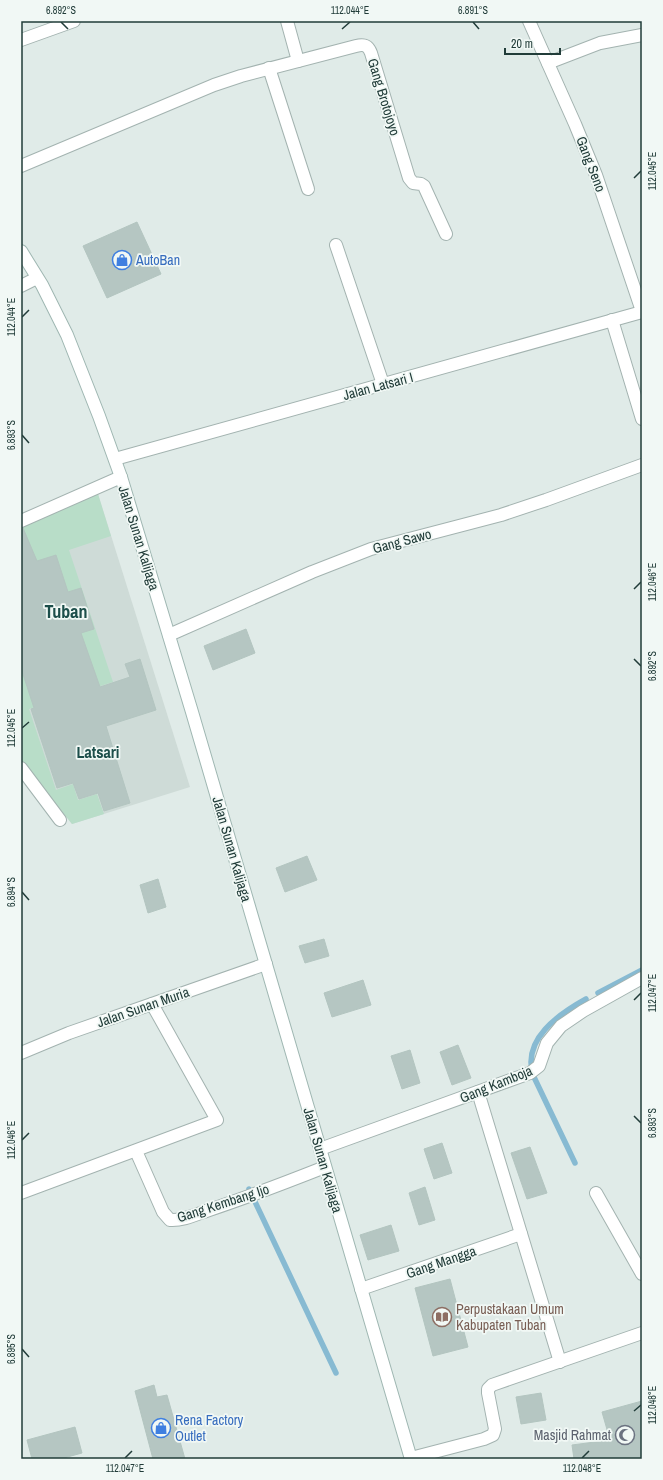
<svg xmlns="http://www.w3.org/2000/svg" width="663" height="1480" viewBox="0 0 663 1480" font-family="'Archivo Narrow',sans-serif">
	<rect width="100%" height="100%" fill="#e0ebe8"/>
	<path fill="#cedbd7" d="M98 494 190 787 72 824 21 760V527Z"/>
	<path fill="#b8ddc8" d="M98 494 111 536 69 550 113 682 29 709 56 790 73 784 78 800 97 794 104 814 72 824 21 760V527Z"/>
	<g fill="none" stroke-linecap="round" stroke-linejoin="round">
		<g stroke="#87bad2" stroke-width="5.5">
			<path d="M598 993 642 970"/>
			<path d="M575 1163 533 1075C522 1039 559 1014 586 999"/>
			<path d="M249 1189 336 1373"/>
		</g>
	</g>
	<g fill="#b5c6c2" stroke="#b3c5c0">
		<path d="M137 222 161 274 107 298 83 246Z"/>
		<path d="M21 528H23L37 561 56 555 68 592 81 588 94 629 81 633 100 687 130 677 125 664 140 659 156 710 106 726 130 803 104 811 98 793 79 799 73 783 57 788 31 709 34 708 21 668Z"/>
		<path d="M246 629 255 653 213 670 204 646Z"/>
		<path d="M307 856 317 880 285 892 276 868Z"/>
		<path d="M158 879 166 907 148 913 140 885Z"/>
		<path d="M324 939 329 956 305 963 299 946Z"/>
		<path d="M363 980 371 1005 332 1017 324 993Z"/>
		<path d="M458 1045 471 1078 452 1085 440 1052Z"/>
		<path d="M410 1050 420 1083 402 1089 391 1056Z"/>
		<path d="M442 1143 452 1173 434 1179 424 1149Z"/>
		<path d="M530 1147 547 1193 527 1199 511 1153Z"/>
		<path d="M425 1187 435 1220 419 1225 409 1193Z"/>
		<path d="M391 1225 399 1251 368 1260 360 1235Z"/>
		<path d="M450 1279 468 1347 433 1356 415 1288Z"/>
		<path d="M154 1385 157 1397 167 1395 185 1459H153L135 1391Z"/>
		<path d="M541 1393 546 1420 521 1424 516 1397Z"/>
		<path d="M642 1401V1459H574L572 1445 610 1440 602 1412Z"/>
		<path d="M75 1427 82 1453 60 1459H32L27 1440Z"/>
	</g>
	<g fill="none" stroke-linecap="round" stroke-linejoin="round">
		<defs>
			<g id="street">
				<path d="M287 21 298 61"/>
				<path d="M529 21 575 124 596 175 642 311"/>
				<path d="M21 40 74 21"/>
				<path d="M548 63 600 43 642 35"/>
				<path d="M269 68 308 189"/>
				<path d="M21 166 214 85 241 76 356 46C364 44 368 45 371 53L409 178 413 183 421 184 424 186 446 234"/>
				<path d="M336 245 383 384"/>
				<path d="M21 286 37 278"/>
				<path d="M612 320 642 419"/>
				<path d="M115 459 642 312"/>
				<path d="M21 521 121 477"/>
				<path d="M169 635 312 572 371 549 501 515 546 500 642 465"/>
				<path d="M21 768 60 820"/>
				<path d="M21 1053 69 1033 266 964"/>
				<path d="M478 1092 560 1362"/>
				<path d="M320 1149 530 1073 539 1066 547 1043 561 1026 583 1011 642 978"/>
				<path d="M136 1151 163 1212 170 1220C183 1221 197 1214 209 1210 248 1197 287 1182 325 1167"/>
				<path d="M21 1193 217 1120 152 1004"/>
				<path d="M596 1193 642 1274"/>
				<path d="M361 1289 521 1234"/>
				<path d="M411 1458 484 1439 493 1435 495 1429 488 1393V1389L492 1385 642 1333"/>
			</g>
			<path id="secondary" d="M21 251 42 285 67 335 99 416 121 477 192 712 411 1459"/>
		</defs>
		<use href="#street" stroke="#a3b3b0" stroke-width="14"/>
		<use href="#secondary" stroke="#9fb7b2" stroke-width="14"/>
		<use href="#street" stroke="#fff" stroke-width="12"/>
		<use href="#secondary" stroke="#fff" stroke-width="12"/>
	</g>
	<path fill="none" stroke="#213c39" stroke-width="1.5" d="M61 22 68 29M473 22 479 29M342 29 350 22M634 178 641 171M22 317 29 310M22 435 29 443M634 589 641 582M634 659 641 666M22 728 29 722M22 892 29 900M634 1000 641 993M634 1116 641 1123M22 1140 29 1133M22 1349 29 1357M634 1411 641 1405M125 1458 132 1451M582 1458 589 1451"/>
	<defs>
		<symbol id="shop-ring" viewBox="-11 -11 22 22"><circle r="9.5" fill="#f1f8f5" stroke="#3f7fe0" stroke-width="1.5"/><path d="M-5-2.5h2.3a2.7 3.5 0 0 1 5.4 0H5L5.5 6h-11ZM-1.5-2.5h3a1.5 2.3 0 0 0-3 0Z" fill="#3f7fe0"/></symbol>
		<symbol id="library-ring" viewBox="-11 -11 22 22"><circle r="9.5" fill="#f1f8f5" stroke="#8d6e63" stroke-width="1.5"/><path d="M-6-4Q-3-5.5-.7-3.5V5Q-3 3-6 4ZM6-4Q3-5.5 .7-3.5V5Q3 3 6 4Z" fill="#8d6e63"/></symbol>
		<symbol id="mosque-ring" viewBox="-11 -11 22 22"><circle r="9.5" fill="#f1f8f5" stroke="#6b7280" stroke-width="1.5"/><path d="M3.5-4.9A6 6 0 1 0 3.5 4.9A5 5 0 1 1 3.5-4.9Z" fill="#6b7280"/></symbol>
	</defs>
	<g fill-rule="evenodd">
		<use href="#shop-ring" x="111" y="249" width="22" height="22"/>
		<use href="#library-ring" x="431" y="1306" width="22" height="22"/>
		<use href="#shop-ring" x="150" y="1417" width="22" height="22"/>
		<use href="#mosque-ring" x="614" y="1424" width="22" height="22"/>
	</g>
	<g text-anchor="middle" stroke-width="3.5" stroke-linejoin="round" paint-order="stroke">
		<g font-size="14" fill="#213c39" stroke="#f1f8f5">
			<text transform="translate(384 97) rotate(73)" y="5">Gang Brotojoyo</text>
			<text transform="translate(591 164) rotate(69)" y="5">Gang Seno</text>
			<text transform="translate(378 386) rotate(-15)" y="5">Jalan Latsari I</text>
			<text transform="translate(139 538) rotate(73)" y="5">Jalan Sunan Kalijaga</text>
			<text transform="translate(402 541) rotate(-15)" y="5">Gang Sawo</text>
			<text transform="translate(232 849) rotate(74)" y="5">Jalan Sunan Kalijaga</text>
			<text transform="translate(143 1007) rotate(-19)" y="5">Jalan Sunan Muria</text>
			<text transform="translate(496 1084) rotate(-22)" y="5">Gang Kamboja</text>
			<text transform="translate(323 1160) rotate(74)" y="5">Jalan Sunan Kalijaga</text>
			<text transform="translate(223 1203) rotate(-18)" y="5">Gang Kembang Ijo</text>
			<text transform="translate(441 1262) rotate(-19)" y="5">Gang Mangga</text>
		</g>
		<g font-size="14" fill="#366cbe" stroke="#f1f8f5" text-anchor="start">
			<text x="136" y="265">AutoBan</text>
			<text x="175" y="1425">Rena Factory<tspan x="175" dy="16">Outlet</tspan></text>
		</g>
		<g font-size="14" fill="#785e54" stroke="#f1f8f5" text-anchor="start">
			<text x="456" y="1314">Perpustakaan Umum<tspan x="456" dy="16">Kabupaten Tuban</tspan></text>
		</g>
		<g font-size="14" fill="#5b616d" stroke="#f1f8f5" text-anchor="end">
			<text x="611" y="1440">Masjid Rahmat</text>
		</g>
		<g font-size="16" font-weight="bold" fill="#1c4e4a" stroke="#f1f8f5">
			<text x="98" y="758">Latsari</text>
		</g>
		<g font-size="18" font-weight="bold" fill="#1c4e4a" stroke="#f1f8f5">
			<text x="66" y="618">Tuban</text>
		</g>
	</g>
	<rect width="663" height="1480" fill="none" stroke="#f1f8f5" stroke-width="44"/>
	<path d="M505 48v6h55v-6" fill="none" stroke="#213c39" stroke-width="2"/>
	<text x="511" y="48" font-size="12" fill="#213c39" stroke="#f1f8f5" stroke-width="3" paint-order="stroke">20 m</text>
	<rect x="22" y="22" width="619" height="1436" fill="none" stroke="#213c39" stroke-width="1.5"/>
	<g font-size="10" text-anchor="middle" fill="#213c39">
		<text x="61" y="14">6.892°S</text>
		<text x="350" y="14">112.044°E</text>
		<text x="473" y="14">6.891°S</text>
		<text transform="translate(652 171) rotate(-90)" y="4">112.045°E</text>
		<text transform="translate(11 317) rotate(-90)" y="4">112.044°E</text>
		<text transform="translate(11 435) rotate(-90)" y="4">6.893°S</text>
		<text transform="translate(652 582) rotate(-90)" y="4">112.046°E</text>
		<text transform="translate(652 666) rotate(-90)" y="4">6.892°S</text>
		<text transform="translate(11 728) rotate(-90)" y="4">112.045°E</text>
		<text transform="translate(11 892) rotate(-90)" y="4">6.894°S</text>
		<text transform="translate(652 993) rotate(-90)" y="4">112.047°E</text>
		<text transform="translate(652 1123) rotate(-90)" y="4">6.893°S</text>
		<text transform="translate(11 1140) rotate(-90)" y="4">112.046°E</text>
		<text transform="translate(11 1349) rotate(-90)" y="4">6.895°S</text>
		<text transform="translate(652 1405) rotate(-90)" y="4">112.048°E</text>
		<text x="125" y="1472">112.047°E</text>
		<text x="582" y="1472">112.048°E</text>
	</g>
</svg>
